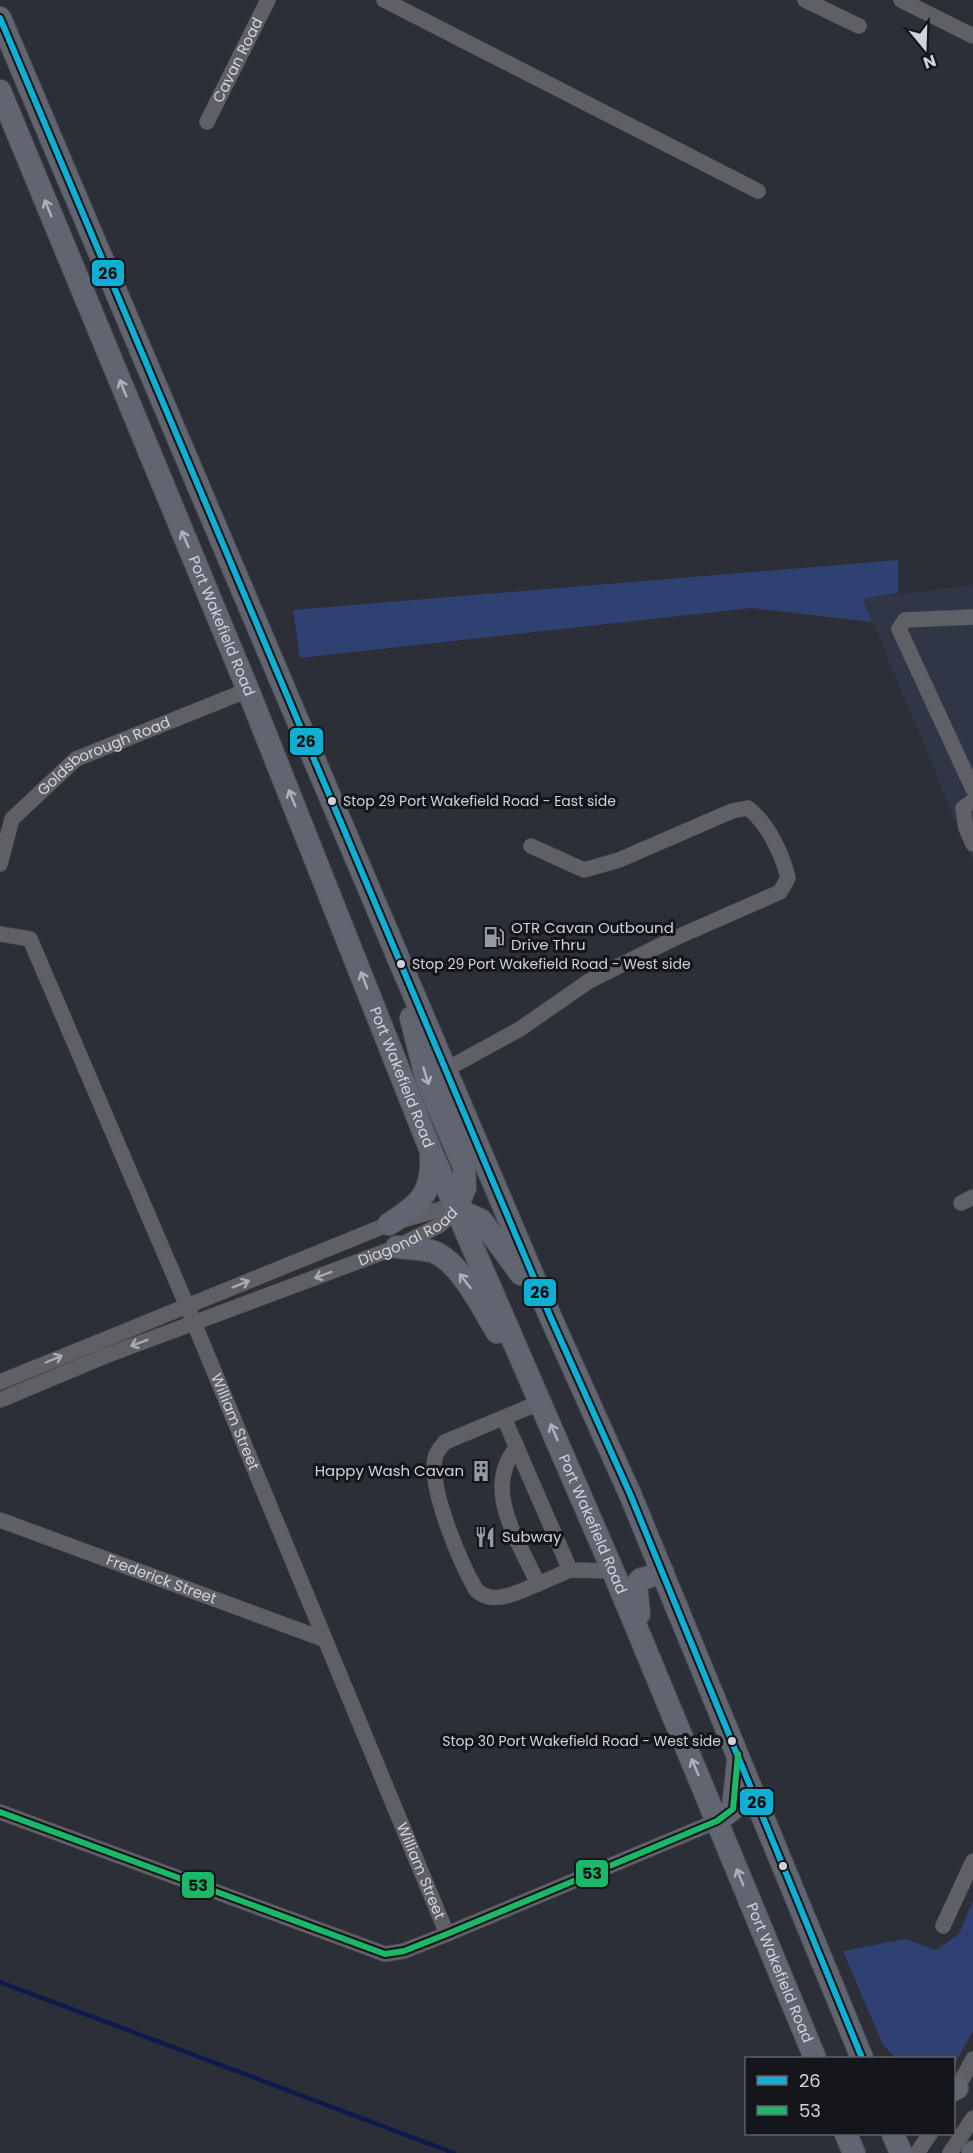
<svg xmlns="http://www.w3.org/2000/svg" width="973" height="2153" viewBox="0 0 973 2153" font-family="Poppins,sans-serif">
	<rect width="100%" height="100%" fill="#2d2f36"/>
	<path fill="#303646" d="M973 585V862L863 599Z"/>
	<g fill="#2f4073">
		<path d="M898 560V593L863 599 872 622 752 608 300 658 293 610Z"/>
		<path d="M973 1900V2031L954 2065V2058H896L883 2045 843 1951 905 1939 936 1950 959 1934Z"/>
	</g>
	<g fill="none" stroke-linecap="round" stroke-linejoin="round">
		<path stroke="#0e194d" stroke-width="4.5" d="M0 1982 454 2153"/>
		<defs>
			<g id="minor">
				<path d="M384 0 758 191"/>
				<path d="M805 0 859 26"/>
				<path d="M901 0 973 36"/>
				<path id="s1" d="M207 122 268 0"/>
				<path d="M973 617 905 620 899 629 973 789"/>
				<path d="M973 801 963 808 966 828 973 844"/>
				<path id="s2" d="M0 864 12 819 76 759 248 690"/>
				<path id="s3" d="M0 934 30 939 187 1306 447 1934"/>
				<path d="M445 1070 520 1029 589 981 673 939 780 892 788 878C782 853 768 824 748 808L732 811 619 860 584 870 531 846"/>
				<path d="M961 1203 973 1197"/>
				<path d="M0 1382 389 1224 441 1209H456"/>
				<path id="s4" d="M0 1400 105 1356 397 1247 440 1225 456 1209"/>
				<path d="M504 1418 570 1570"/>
				<path d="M517 1447C481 1489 519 1541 538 1584L570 1570 613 1571"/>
				<path id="s5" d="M0 1520 323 1639"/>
				<path d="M538 1584C519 1591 494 1607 476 1590 460 1562 429 1489 435 1458 436 1452 441 1447 445 1442L541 1402"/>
				<path d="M0 1812 385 1954 404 1951 447 1934 717 1821"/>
				<path d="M943 1926 973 1861"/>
				<path d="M954 2094 973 2059"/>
				<path d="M917 2153 930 2134"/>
				<path d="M950 2153 973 2118"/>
			</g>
			<g id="highway">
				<path d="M0 18 550 1316 630 1494 862 2058"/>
				<path id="s6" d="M0 91 248 690 431 1151 613 1571 815 2058"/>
				<path d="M411 1018 427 1081 464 1167 465 1188 456 1209"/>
				<path d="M456 1209 481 1220 521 1274"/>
				<path d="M389 1224C420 1204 433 1194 431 1154"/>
				<path d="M397 1247C409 1249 423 1248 434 1252 460 1262 483 1309 497 1332"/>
				<path d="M639 1614 636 1585 641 1579 663 1573"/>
				<path d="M717 1821 733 1809 738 1761"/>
				<path d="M954 2089 957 2088"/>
				<path d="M846 2134 854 2153"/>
				<path d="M893 2134 901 2153"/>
				<path d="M973 2153V2152"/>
			</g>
		</defs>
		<use href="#minor" stroke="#4b4c53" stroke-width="16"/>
		<use href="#highway" stroke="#4b4c53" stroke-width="24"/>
		<use href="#minor" stroke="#5e6065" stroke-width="15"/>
		<use href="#highway" stroke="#61656f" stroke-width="22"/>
		<defs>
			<path id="bus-1" d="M0 18 550 1316 630 1494 862 2058"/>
			<path id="bus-2" d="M0 1812 385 1954 404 1951 447 1934 717 1821 733 1809 738 1754"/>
		</defs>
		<use href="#bus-1" stroke="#14161c" stroke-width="10"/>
		<use href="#bus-2" stroke="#14161c" stroke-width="10"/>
		<use href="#bus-1" stroke="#0dafd3" stroke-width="6"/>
		<use href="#bus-2" stroke="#1ab867" stroke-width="6"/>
	</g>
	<defs><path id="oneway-shaft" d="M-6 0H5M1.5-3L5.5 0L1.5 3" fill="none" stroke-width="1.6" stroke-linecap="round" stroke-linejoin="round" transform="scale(1.5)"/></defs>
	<g stroke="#aeb1ba">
		<use href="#oneway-shaft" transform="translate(48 208) rotate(-112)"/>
		<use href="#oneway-shaft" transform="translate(123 388) rotate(-112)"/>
		<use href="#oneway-shaft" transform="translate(185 539) rotate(-113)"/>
		<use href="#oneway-shaft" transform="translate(292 798) rotate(-112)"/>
		<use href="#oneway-shaft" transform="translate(364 980) rotate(-111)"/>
		<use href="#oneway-shaft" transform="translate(426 1076) rotate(73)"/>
		<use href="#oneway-shaft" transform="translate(465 1281) rotate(-128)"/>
		<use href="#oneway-shaft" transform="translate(554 1432) rotate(-113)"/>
		<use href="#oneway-shaft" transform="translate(695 1767) rotate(-113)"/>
		<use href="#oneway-shaft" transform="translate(740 1877) rotate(-112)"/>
	</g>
	<g stroke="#a7aab1">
		<use href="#oneway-shaft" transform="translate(323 1275) rotate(160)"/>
		<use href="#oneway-shaft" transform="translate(241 1284) rotate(-22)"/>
		<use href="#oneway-shaft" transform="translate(139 1343) rotate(159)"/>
		<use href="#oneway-shaft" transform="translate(54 1359) rotate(-23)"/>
	</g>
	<defs>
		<symbol id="fuel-bare" viewBox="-9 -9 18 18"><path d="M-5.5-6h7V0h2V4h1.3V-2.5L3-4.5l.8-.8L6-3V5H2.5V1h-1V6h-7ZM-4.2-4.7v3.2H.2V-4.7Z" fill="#9699a1" stroke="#14161c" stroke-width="2.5" paint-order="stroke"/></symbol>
		<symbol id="building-bare" viewBox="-9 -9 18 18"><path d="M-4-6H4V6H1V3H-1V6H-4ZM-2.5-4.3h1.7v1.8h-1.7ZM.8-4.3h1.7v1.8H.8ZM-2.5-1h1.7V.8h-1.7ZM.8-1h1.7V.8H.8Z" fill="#9699a1" stroke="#14161c" stroke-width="2.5" paint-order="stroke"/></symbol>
		<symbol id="restaurant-bare" viewBox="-9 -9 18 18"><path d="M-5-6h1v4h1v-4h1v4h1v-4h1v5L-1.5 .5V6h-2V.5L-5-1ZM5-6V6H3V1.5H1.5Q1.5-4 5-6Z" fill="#9699a1" stroke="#14161c" stroke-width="2.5" paint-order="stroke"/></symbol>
	</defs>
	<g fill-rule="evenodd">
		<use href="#fuel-bare" x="479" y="922" width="30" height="30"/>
		<use href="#building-bare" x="466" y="1456" width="30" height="30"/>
		<use href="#restaurant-bare" x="470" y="1522" width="30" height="30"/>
	</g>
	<g fill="#cfd2da" stroke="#14161c" stroke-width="2">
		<circle cx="332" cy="801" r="5"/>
		<circle cx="401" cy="964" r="5"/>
		<circle cx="732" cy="1741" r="5"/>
		<circle cx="783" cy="1866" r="5"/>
	</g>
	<g text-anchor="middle" stroke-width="6" stroke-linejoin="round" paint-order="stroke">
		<g font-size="14" fill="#cfd2da" stroke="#14161c" text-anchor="start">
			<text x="343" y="806">Stop 29 Port Wakefield Road - East side</text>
			<text x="412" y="969">Stop 29 Port Wakefield Road - West side</text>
			<text x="721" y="1746" text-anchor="end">Stop 30 Port Wakefield Road - West side</text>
		</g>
		<g font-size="15" fill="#cfd2da" stroke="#14161c">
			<text dy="5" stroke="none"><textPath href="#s1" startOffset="69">Cavan Road</textPath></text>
			<text dy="5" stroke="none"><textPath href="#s6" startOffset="579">Port Wakefield Road</textPath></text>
			<text dy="5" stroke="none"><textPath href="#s2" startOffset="160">Goldsborough Road</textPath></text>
			<text dy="5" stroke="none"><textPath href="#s6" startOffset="1065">Port Wakefield Road</textPath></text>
			<text dy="5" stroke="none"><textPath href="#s4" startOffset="440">Diagonal Road</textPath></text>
			<text dy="5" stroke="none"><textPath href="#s3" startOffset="555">William Street</textPath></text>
			<text dy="5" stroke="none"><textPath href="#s6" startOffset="1551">Port Wakefield Road</textPath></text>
			<text dy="5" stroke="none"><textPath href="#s5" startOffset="172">Frederick Street</textPath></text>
			<text dy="5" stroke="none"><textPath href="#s3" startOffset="1041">William Street</textPath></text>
			<text dy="5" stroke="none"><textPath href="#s6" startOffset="2037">Port Wakefield Road</textPath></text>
		</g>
		<g font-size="15" fill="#cfd2da" stroke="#14161c" text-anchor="start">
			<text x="511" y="933">OTR Cavan Outbound<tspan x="511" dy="17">Drive Thru</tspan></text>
			<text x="464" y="1476" text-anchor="end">Happy Wash Cavan</text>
			<text x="502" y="1542">Subway</text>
		</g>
	</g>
	<g stroke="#14161c" stroke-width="2">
		<rect x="91" y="259" width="34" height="28" rx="6" fill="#0dafd3"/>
		<rect x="289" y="727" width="35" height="29" rx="6" fill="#0dafd3"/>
		<rect x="523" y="1278" width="34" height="29" rx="6" fill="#0dafd3"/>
		<rect x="739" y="1788" width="35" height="28" rx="6" fill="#0dafd3"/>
		<rect x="575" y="1859" width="34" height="29" rx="6" fill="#1ab867"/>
		<rect x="181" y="1871" width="34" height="28" rx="6" fill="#1ab867"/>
	</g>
	<g font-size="16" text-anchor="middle" font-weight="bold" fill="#111">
		<text x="108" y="279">26</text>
		<text x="306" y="747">26</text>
		<text x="540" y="1298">26</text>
		<text x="757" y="1808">26</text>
		<text x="592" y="1879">53</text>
		<text x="198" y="1891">53</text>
	</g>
	<rect x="745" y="2057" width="210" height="78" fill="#14161c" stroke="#5f6168" stroke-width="1.5"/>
	<rect x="757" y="2076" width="30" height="9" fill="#0dafd3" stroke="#5f6168" stroke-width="1.5"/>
	<text x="799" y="2087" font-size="18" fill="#cfd2da">26</text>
	<rect x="757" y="2106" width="30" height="9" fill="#1ab867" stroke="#5f6168" stroke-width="1.5"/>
	<text x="799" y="2117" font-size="18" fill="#cfd2da">53</text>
	<g transform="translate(925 48) rotate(161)" stroke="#14161c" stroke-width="4.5" paint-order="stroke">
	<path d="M0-4.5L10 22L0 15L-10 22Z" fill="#cfd2da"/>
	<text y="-9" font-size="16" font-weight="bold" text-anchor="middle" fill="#cfd2da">N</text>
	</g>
</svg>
